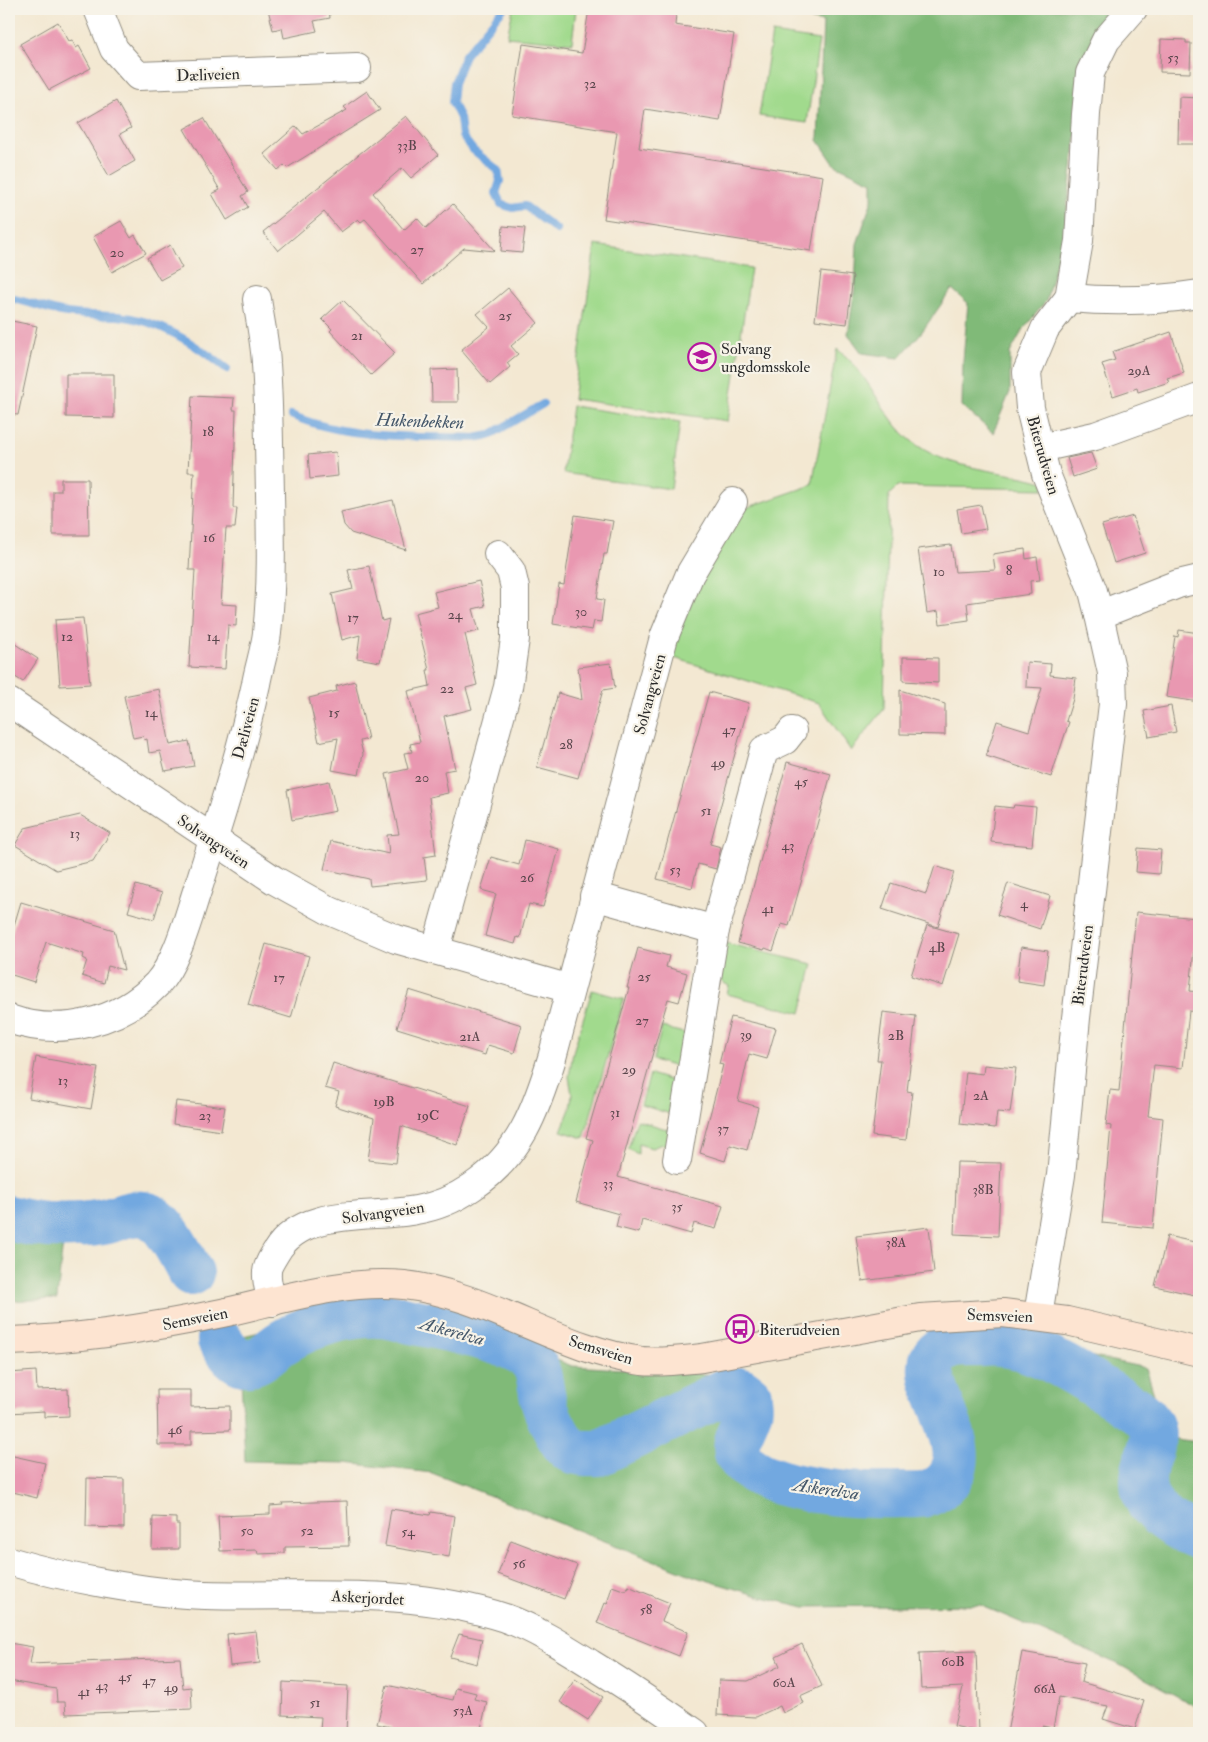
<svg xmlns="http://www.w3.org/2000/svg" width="1208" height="1742" viewBox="0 0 1208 1742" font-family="'IM FELL Double Pica',serif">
	<rect width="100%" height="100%" fill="#f7f3e8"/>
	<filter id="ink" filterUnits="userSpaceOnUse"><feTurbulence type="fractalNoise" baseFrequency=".02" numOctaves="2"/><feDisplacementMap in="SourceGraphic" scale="10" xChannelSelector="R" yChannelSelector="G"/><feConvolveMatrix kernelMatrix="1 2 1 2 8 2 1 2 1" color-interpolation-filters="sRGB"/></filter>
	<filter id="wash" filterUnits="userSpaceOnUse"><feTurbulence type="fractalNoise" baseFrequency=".0096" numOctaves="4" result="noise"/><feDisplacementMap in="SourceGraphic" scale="20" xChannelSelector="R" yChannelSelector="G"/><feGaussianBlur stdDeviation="1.12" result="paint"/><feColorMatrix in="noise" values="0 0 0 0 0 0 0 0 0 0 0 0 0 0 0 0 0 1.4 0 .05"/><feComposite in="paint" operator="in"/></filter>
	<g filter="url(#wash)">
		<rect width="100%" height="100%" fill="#f3e8d2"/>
		<g fill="#a1da8d" stroke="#66825c">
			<path d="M513 9H576L572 43 507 37Z"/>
			<path d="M772 33 819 40 807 123 759 116Z"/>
			<path d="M595 245 751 268 728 421 573 399Z"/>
			<path d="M837 349C866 370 879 408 903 433 939 471 996 468 1043 482L1044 489 898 486 889 495 884 709 851 751 819 703 668 656 686 598 743 509 812 485Z"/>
			<path d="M572 406 680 422 671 489 563 473Z"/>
			<path d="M725 943 813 964 801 1013 727 994 729 986 719 980Z"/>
			<path d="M592 990 624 999 584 1138 561 1131 570 1109 572 1094 569 1077 573 1052Z"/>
			<path d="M662 1027 687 1034 686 1070 653 1060Z"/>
			<path d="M650 1074 679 1083 677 1116 641 1105Z"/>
			<path d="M637 1120 676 1132 672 1140 666 1145 662 1144 652 1148 638 1144V1154L628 1149Z"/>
		</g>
		<g fill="#80ba78" stroke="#567252">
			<path d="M762 9H1111L1084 72 1064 233 1046 301 1022 331 1010 353V392L993 433 962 406 963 361 968 303 952 289 921 333 899 358 862 353 848 334 855 287 857 244 872 200V182L835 165 818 140 823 22Z"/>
			<path d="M9 1218 64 1231 57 1299 9 1301Z"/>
			<path d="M363 1307 456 1320 572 1366 737 1376C741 1382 747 1389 749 1396 756 1416 727 1437 739 1457 760 1493 862 1496 900 1495 908 1495 919 1496 927 1494 937 1492 950 1479 953 1469 966 1428 919 1393 934 1354L1037 1345 1146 1368 1167 1438 1199 1442V1708L1118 1664 980 1605 805 1607 762 1597 696 1577 432 1473 346 1463 245 1461 239 1337Z"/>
		</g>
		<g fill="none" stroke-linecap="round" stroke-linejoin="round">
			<g stroke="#72a8e0" stroke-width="8">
				<path d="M503 9 465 55 454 83 452 102 460 118 462 136 473 150 498 170 500 181 496 193 501 204 512 208 525 206 557 230"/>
				<path d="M9 298C26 301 43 308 61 312 80 316 99 315 118 316 160 320 195 344 227 369"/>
				<path d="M291 415C348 440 414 436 475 438L490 435 543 404"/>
			</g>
			<g stroke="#72a8e0" stroke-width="46">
				<path d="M9 1218C39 1227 73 1227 103 1222 118 1219 133 1210 148 1215 166 1222 182 1257 191 1273"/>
				<path d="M220 1340C226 1348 233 1361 244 1363 260 1365 270 1349 283 1342 313 1323 364 1308 398 1318 429 1326 511 1338 531 1360 540 1370 540 1386 543 1399 545 1410 560 1443 569 1449 578 1454 589 1453 599 1453L728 1390H741L749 1396C749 1401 751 1407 749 1411 746 1425 730 1443 739 1457 762 1493 861 1496 900 1495 908 1495 919 1496 926 1494 931 1493 939 1488 943 1485 987 1447 899 1368 944 1348 954 1343 966 1344 977 1344 991 1343 1005 1343 1019 1347 1056 1357 1107 1393 1141 1413 1145 1417 1151 1423 1152 1429 1155 1442 1148 1453 1145 1466 1135 1506 1167 1524 1199 1537"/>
			</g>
		</g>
		<g id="blocks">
			<g fill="#e998b1">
				<path d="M268 9H329L330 18 314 21 317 31 284 38 282 28 273 30Z"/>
				<path d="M589 9H668V12L676 14 675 25 734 34 720 121 645 109 639 148 823 176 811 251 604 219 617 132 512 115 523 44 582 53Z"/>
				<path d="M58 22 69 41 72 40 76 48 79 46 91 68 49 90 20 44Z"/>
				<path d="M1161 39 1186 40V43H1191L1190 73 1160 72Z"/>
				<path d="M367 91 380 110 287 168 284 165 278 170 264 154 296 126 303 134 347 110 344 107Z"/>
				<path d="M1179 97 1199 98V144H1178Z"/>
				<path d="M116 101 131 128 120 134 135 161 109 176 78 123Z"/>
				<path d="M406 116 438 155 411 178 402 168 373 193 404 230 417 218 426 228 453 204 495 251 464 248 423 284 365 219 361 222 358 219 341 232 324 212 278 251 263 232Z"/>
				<path d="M204 118 248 192 242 196 248 207 227 220 212 194 220 190 184 129Z"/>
				<path d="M121 221 131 238 135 235 146 253 112 272 93 237Z"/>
				<path d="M503 226 525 228 522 253 501 251Z"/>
				<path d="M170 245 182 268 160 280 147 258Z"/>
				<path d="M821 272 853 276 847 324 815 320Z"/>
				<path d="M508 288 538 323 511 346 518 354 507 363 510 367 490 384 461 350 489 327 477 314Z"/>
				<path d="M343 300 395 353 371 375 330 331 332 329 322 319Z"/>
				<path d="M12 321 37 326 18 415 9 414V338Z"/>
				<path d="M1171 332 1184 373 1167 378 1169 382 1138 392 1137 388 1113 396 1102 364 1115 360 1112 352Z"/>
				<path d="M457 369 458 402H432L431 370Z"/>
				<path d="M66 374H114V418L66 417Z"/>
				<path d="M192 396 234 398 233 410H236L233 508H237L235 528H226L221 604 237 605 236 626 228 625 225 669 189 667 195 570H189L194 472H188Z"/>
				<path d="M336 452 338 476 310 479 308 455Z"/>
				<path d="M1091 453 1097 469 1073 477 1067 458Z"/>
				<path d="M61 479H88L89 535H53V491H61Z"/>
				<path d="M393 500 406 550 351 533 344 525 341 512Z"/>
				<path d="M981 505 986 529 961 533 957 509Z"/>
				<path d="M575 515 613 521 607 554H604L597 599 604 600 601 622 594 621 592 630 553 624 559 584 564 585Z"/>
				<path d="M1133 516 1145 553 1114 563 1102 525Z"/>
				<path d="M951 545 955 572 995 570 993 554 1025 549 1026 559 1037 557 1040 580 1030 581 1031 594 967 603 969 620 940 624 938 611 927 613 918 549Z"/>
				<path d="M369 566 382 621 389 619 380 662 357 658 360 635 342 640 332 594 353 589 348 570Z"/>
				<path d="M479 581 485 606 473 609 479 631 465 634 477 685 466 688 472 709 444 716 455 769 444 771 448 793 429 797 436 855 424 857 427 880 370 886 369 879 324 869 331 841 389 854 387 835 399 834 386 774 408 769 404 753 412 752 410 744 420 742 408 691 430 686 427 670H429L415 613 438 607 434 592Z"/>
				<path d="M83 618 90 684 60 686 55 620Z"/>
				<path d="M1179 630 1199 633V702L1166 697 1175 636 1178 637Z"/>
				<path d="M9 640 38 659 23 682 9 673Z"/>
				<path d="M903 657 938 658V683L903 681Z"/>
				<path d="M1027 662 1051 664 1050 675 1076 678 1073 699 1066 721 1069 722 1051 777 986 756 997 721 1029 731 1042 688 1026 687Z"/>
				<path d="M611 663 615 688 603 690 578 778 537 767 558 693 582 700 578 667Z"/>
				<path d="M355 681 368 739 360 741 363 754 359 775 332 770 338 738 319 742 309 698 337 691 336 686Z"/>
				<path d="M159 689 170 745 189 741 194 766 165 771 160 751 149 753 147 739 144 740 143 736 133 738 124 696Z"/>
				<path d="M900 690 945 704V735L900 734Z"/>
				<path d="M709 692 749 703 710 844 721 847 716 869 698 864 692 888 657 879Z"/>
				<path d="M1171 706 1176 732 1149 737 1144 711Z"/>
				<path d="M787 762 831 774 789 926 782 924 773 951 765 948 764 950 738 943Z"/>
				<path d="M329 781 336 811 292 820 287 790Z"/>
				<path d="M1014 805 1036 807 1032 846 991 842 995 806 1013 808Z"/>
				<path d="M80 815 110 833 93 861 56 870 15 845 25 828Z"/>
				<path d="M525 840 559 849 543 907 529 904 520 938 517 937 515 944 485 936 496 894 481 890 491 857 519 865Z"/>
				<path d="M1138 848 1161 850 1159 874 1136 872Z"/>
				<path d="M935 866 954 872 938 927 882 909 891 883 926 894Z"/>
				<path d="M1008 883 1050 896 1040 929 997 915Z"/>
				<path d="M136 885 162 893 154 919 128 912Z"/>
				<path d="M21 902 114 930 124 970 108 966 104 983 82 976 87 960 83 958 84 954 46 942 34 982 9 974V942Z"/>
				<path d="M1136 912 1197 918 1190 991 1199 992V1012L1189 1011 1183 1068 1154 1065 1148 1116 1163 1118 1153 1228 1102 1223 1111 1126 1106 1125 1110 1090 1119 1091Z"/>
				<path d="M927 925 959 934 943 986 911 976Z"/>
				<path d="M266 944 309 956 291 1018 248 1005Z"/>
				<path d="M1021 947 1048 951 1044 985 1017 981Z"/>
				<path d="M638 948 669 956 666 967 687 973 679 1002 668 999 618 1177 723 1206 716 1229 694 1223 691 1234 642 1220 639 1233 616 1227 619 1214 576 1202 593 1140 586 1138 629 988H627Z"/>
				<path d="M409 990 522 1025 514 1053 488 1045 485 1055 397 1028Z"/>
				<path d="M883 1012 916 1016 907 1091 912 1092 906 1140 872 1136 881 1060H877Z"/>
				<path d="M731 1017 776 1028 767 1059 749 1054 738 1101 758 1107 747 1150 730 1145 725 1161 700 1153 723 1065 719 1064Z"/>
				<path d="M36 1057 98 1068 91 1109 29 1098Z"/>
				<path d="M333 1063 470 1106 457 1145 401 1126 396 1163 368 1160 374 1118 335 1106 339 1092 325 1088Z"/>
				<path d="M984 1065 1016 1068 1010 1113 997 1112 995 1128 960 1124 966 1072 983 1074Z"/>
				<path d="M176 1101 225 1107 221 1131 173 1124Z"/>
				<path d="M957 1162 1001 1163 998 1236 954 1234Z"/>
				<path d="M929 1227 934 1272 862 1281 856 1236Z"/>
				<path d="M1167 1236 1199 1243V1296L1155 1286Z"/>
				<path d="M36 1371 37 1390 68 1389 69 1416 44 1417V1411L9 1413V1373Z"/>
				<path d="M157 1390H191V1407L230 1406V1430L191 1431V1445H158Z"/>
				<path d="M9 1455 45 1463 37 1498 9 1491Z"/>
				<path d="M87 1478 124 1479V1528L86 1527Z"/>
				<path d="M347 1501 349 1546 285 1547V1553L258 1554 257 1550 220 1551 218 1516 270 1514V1506L283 1505 282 1503Z"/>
				<path d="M391 1509 430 1515 431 1512 455 1516 449 1557 385 1546Z"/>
				<path d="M153 1517 176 1518V1524H179V1549H152Z"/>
				<path d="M511 1540 577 1565 564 1599 498 1574Z"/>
				<path d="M612 1586 626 1591 628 1586 670 1603 662 1621 688 1632 679 1656 597 1623 605 1603 607 1604Z"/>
				<path d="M256 1631 260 1663 230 1666 227 1634Z"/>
				<path d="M459 1634 482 1639 477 1664 450 1657Z"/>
				<path d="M9 1643 33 1647 30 1664 180 1658 183 1688 191 1687 192 1709 66 1714 65 1702H57L56 1689 9 1681Z"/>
				<path d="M802 1644 822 1686 800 1696 803 1703 783 1713 780 1706 756 1717 717 1715 719 1680 748 1681 780 1666 776 1657Z"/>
				<path d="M976 1651 979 1732 954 1726 963 1687 921 1689 919 1653Z"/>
				<path d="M1022 1652 1085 1663 1081 1682 1144 1701 1135 1729 1103 1719 1108 1706 1059 1697 1053 1728 1042 1726 1040 1733H1007Z"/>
				<path d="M575 1679 603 1697 588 1720 560 1702Z"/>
				<path d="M283 1682 348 1686 346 1733 320 1731 321 1717 282 1715Z"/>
				<path d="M387 1685 453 1700 456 1688 476 1693 474 1699 487 1702 480 1733H402L391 1731V1727L377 1724Z"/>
			</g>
		</g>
	</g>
	<g filter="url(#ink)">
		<use href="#blocks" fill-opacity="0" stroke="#8f8a7e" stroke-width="1"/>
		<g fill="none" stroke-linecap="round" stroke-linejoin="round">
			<defs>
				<g id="street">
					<path d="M98 9 114 49 138 76 357 68"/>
					<path d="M1069 298 1079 241 1086 114 1090 73 1106 40 1133 9"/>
					<path d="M1040 448 1095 436 1199 398"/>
					<path d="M1099 615 1178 584 1199 579"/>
					<path d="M9 702 274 880 330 911 396 939 570 989"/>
					<path d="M594 896 715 930"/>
					<path d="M436 949 508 687 515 639V588L511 571 498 554"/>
					<path d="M9 1019C60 1037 119 1023 157 984 178 961 189 914 199 885 220 819 241 752 256 684 259 667 265 650 267 633 272 587 271 540 270 494 269 451 269 407 266 364 265 342 260 321 257 299"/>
					<path d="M677 1160 715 930 764 750 785 740 792 731"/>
					<path d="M272 1302C270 1293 266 1281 267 1272 267 1266 273 1257 276 1252 303 1206 372 1219 416 1210 435 1207 456 1198 472 1187 520 1155 536 1110 552 1058L664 637 690 574 733 502"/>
					<path d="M1038 1315 1061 1175 1076 1018 1113 704 1112 673 1099 615 1093 591 1046 474 1030 408 1027 372 1045 329 1069 298C1113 302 1156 301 1199 294"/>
					<path d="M9 1561C65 1578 147 1593 205 1595 306 1598 407 1586 505 1618 536 1629 564 1647 591 1664 627 1686 661 1709 695 1733"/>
				</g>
				<path id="secondary" d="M9 1341C81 1339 151 1328 222 1313 281 1300 344 1279 404 1285 488 1294 559 1350 642 1361 662 1363 682 1360 702 1358L920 1318 1003 1313 1067 1321 1199 1352"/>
			</defs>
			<use href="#street" stroke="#8f8a7e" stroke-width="30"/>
			<use href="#secondary" stroke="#8f8a7e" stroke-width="30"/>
			<use href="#street" stroke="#fff" stroke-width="28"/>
			<use href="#secondary" stroke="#fde4d1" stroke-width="28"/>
		</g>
	</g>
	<defs>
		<symbol id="school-ring" viewBox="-11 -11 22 22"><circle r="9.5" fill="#f7f3e8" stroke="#b5179e" stroke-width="1.5"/><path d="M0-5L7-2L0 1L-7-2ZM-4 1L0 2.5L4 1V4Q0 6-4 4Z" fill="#b5179e"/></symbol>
		<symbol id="bus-ring" viewBox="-11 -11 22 22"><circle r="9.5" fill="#f7f3e8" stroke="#b5179e" stroke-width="1.5"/><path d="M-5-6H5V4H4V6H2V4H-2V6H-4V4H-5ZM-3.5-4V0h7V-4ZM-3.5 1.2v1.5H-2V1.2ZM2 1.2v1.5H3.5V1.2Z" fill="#b5179e"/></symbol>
	</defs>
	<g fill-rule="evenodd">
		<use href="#school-ring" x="686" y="341" width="32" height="32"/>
		<use href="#bus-ring" x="724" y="1313" width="32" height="32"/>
	</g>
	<g text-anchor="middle" stroke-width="4.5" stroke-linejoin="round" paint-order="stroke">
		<g font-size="14" fill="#5a464c">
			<text x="1173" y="62">53</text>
			<text x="590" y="88">32</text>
			<text x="407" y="150">33B</text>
			<text x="417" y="254">27</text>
			<text x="117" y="257">20</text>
			<text x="505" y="320">25</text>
			<text x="357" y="340">21</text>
			<text x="1139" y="375">29A</text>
			<text x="208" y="436">18</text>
			<text x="209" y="542">16</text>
			<text x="1009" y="575">8</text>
			<text x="939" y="576">10</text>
			<text x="581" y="616">30</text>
			<text x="455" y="619">24</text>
			<text x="353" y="622">17</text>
			<text x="67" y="641">12</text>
			<text x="213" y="641">14</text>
			<text x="447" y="693">22</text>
			<text x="151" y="717">14</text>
			<text x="334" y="717">15</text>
			<text x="729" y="734">47</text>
			<text x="566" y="749">28</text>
			<text x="718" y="767">49</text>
			<text x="422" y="782">20</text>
			<text x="801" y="786">45</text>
			<text x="706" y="815">51</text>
			<text x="75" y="838">13</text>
			<text x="788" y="850">43</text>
			<text x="675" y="874">53</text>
			<text x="527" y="882">26</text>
			<text x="1024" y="908">4</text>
			<text x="768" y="913">41</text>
			<text x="937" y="952">4B</text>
			<text x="644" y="981">25</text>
			<text x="279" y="982">17</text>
			<text x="642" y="1025">27</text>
			<text x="746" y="1039">39</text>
			<text x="896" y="1040">2B</text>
			<text x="470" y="1041">21A</text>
			<text x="629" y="1074">29</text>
			<text x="63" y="1085">13</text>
			<text x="981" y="1100">2A</text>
			<text x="384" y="1106">19B</text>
			<text x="615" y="1117">31</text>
			<text x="205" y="1120">23</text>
			<text x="428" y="1120">19C</text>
			<text x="723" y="1133">37</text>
			<text x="608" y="1188">33</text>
			<text x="983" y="1194">38B</text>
			<text x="677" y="1211">35</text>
			<text x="896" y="1247">38A</text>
			<text x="175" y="1434">46</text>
			<text x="247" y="1535">50</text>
			<text x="307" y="1535">52</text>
			<text x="408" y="1536">54</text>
			<text x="519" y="1568">56</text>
			<text x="646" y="1614">58</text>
			<text x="953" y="1666">60B</text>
			<text x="125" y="1681">45</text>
			<text x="149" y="1685">47</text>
			<text x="784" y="1687">60A</text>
			<text x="102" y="1690">43</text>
			<text x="171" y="1692">49</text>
			<text x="1045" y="1693">66A</text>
			<text x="84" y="1696">41</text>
			<text x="315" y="1707">51</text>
			<text x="463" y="1715">53A</text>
		</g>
		<g font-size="16" fill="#2b2b2b" stroke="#f7f3e8">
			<text transform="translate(208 74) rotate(-2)" y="6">Dæliveien</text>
			<text transform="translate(1044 455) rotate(74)" y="6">Biterudveien</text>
			<text transform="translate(649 694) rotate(-75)" y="6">Solvangveien</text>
			<text transform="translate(245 728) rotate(-75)" y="6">Dæliveien</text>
			<text transform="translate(214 841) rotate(34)" y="6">Solvangveien</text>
			<text transform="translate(1082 965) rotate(-83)" y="6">Biterudveien</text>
			<text transform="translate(383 1212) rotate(-8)" y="6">Solvangveien</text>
			<text transform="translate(1000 1315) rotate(2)" y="6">Semsveien</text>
			<text transform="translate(195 1318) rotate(-11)" y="6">Semsveien</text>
			<text transform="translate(601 1349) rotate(17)" y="6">Semsveien</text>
			<text transform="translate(368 1597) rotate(3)" y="6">Askerjordet</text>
		</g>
		<g font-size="16" fill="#2b2b2b" stroke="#f7f3e8" text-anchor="start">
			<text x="721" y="354">Solvang<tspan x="721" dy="18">ungdomsskole</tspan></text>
			<text x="759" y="1335">Biterudveien</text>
		</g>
		<g font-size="18" font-style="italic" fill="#44576a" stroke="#f7f3e8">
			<text transform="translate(420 421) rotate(2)" y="6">Hukenbekken</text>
			<text transform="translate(452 1331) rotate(15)" y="6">Askerelva</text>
			<text transform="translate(826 1489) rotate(8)" y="6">Askerelva</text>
		</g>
	</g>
	<rect width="1208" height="1742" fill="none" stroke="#f7f3e8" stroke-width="30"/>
</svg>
